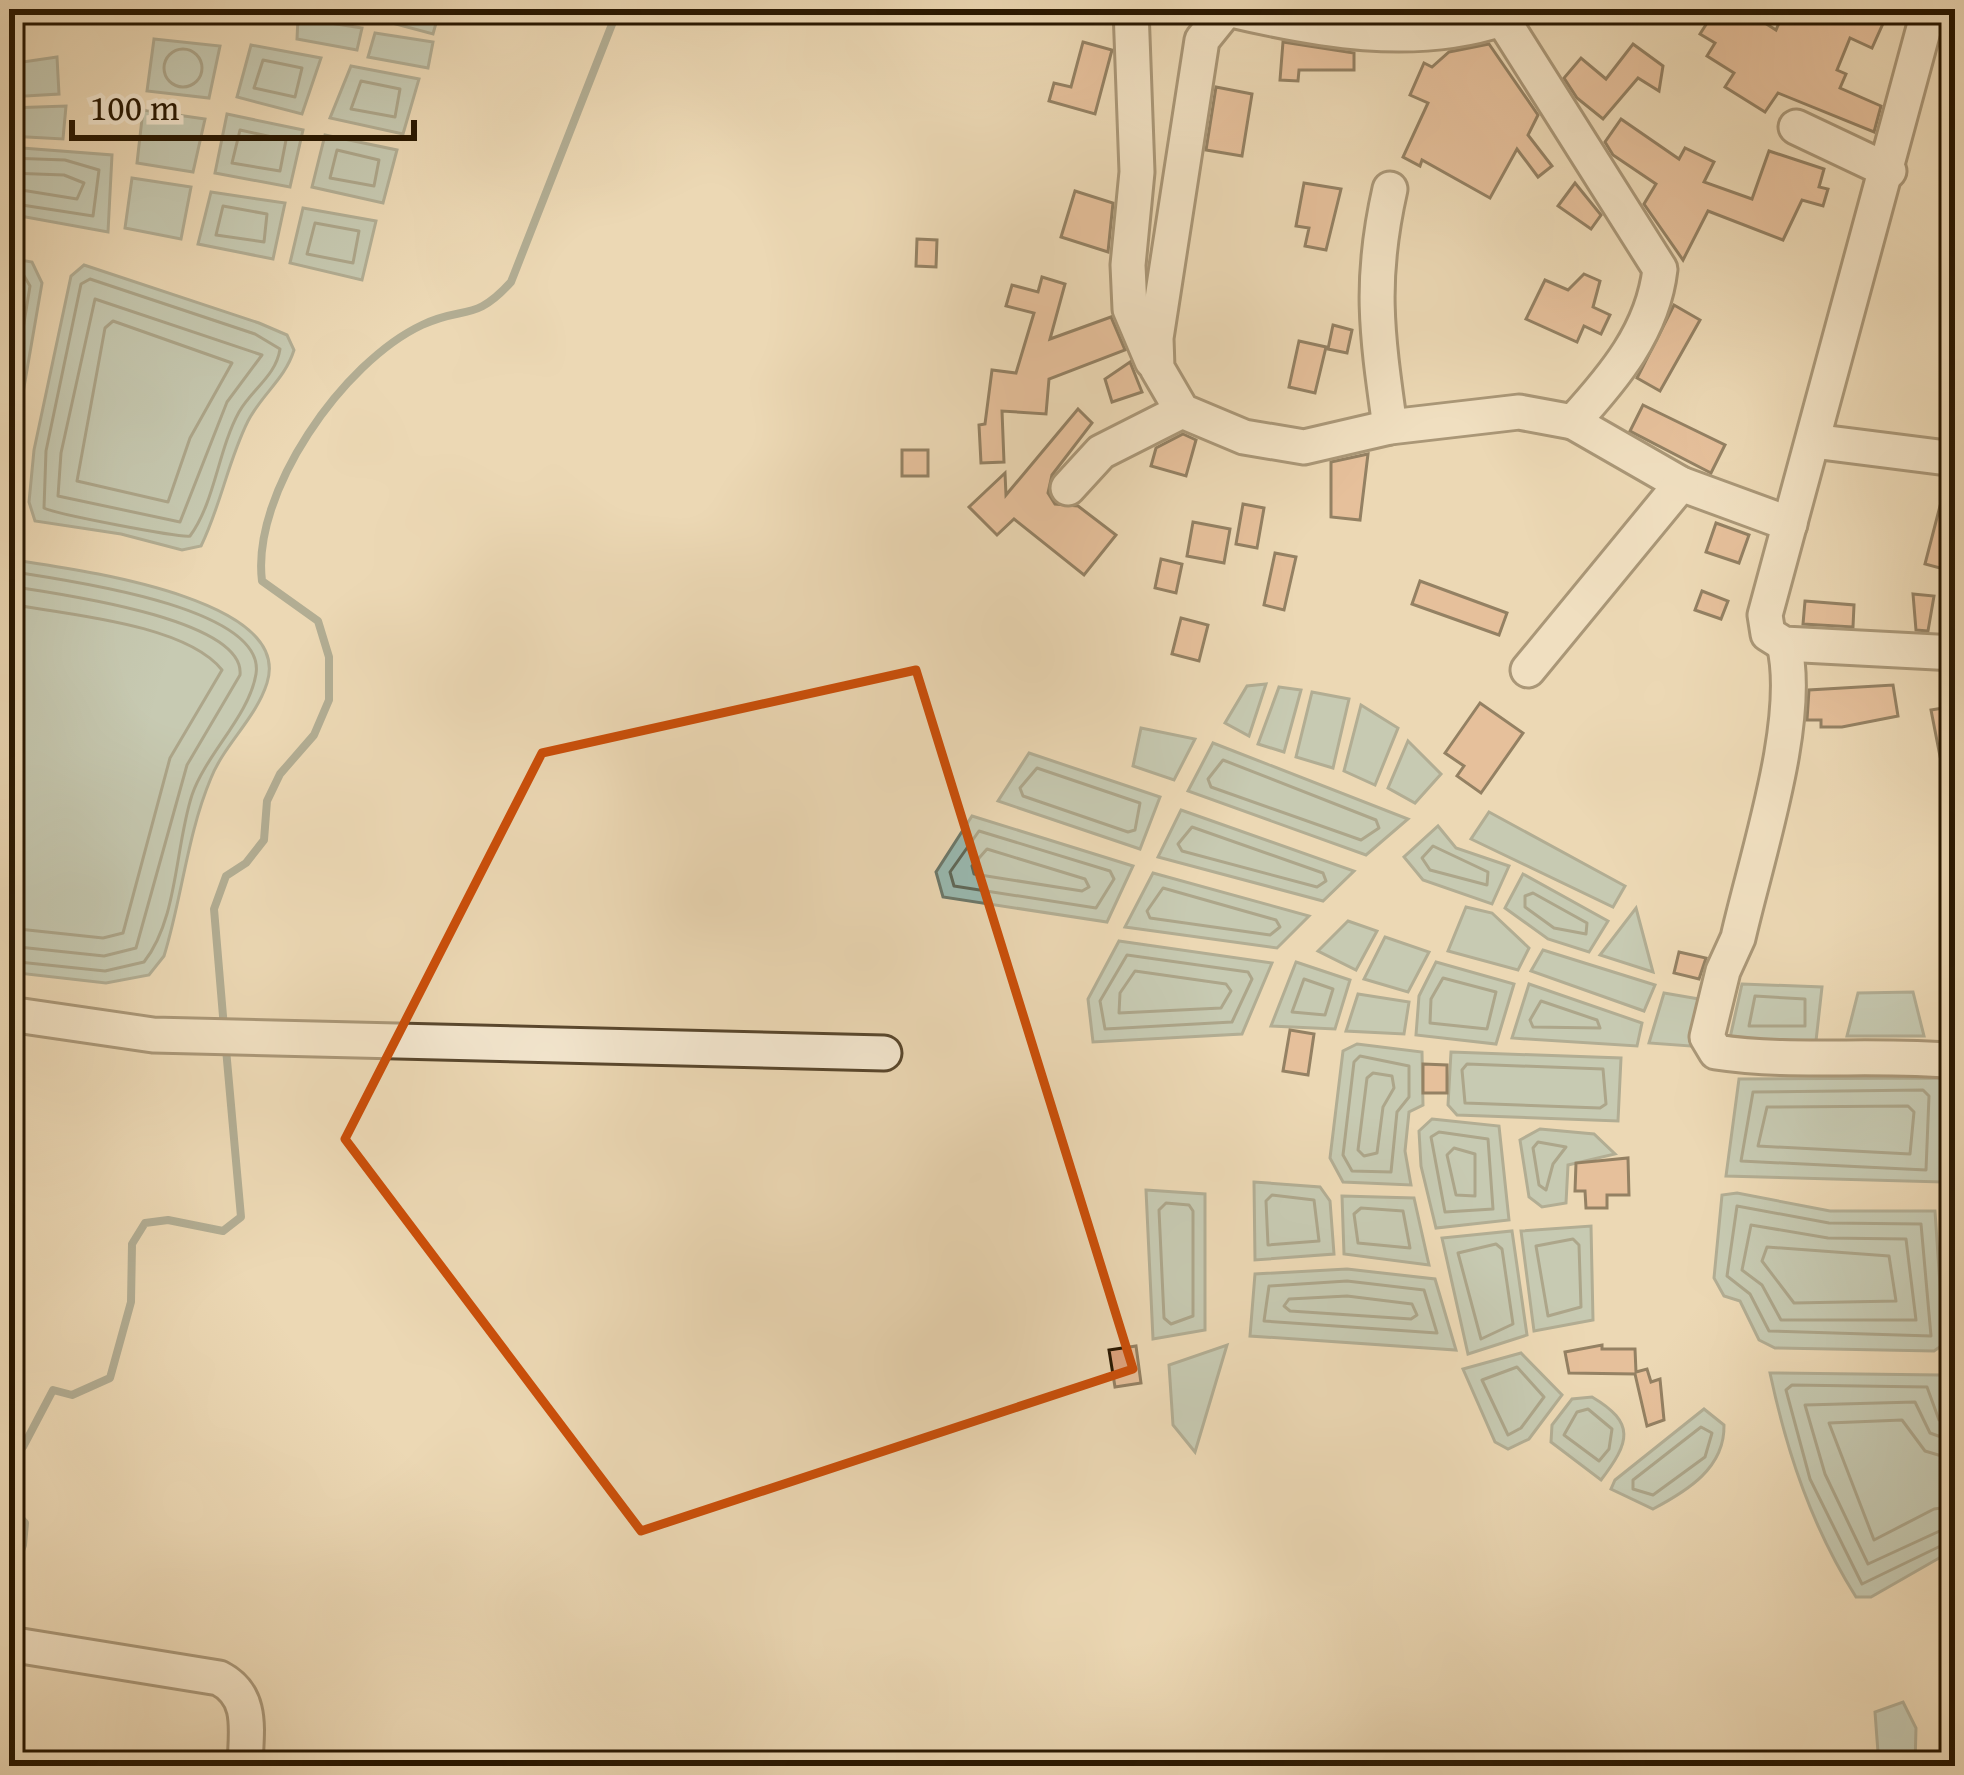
<svg xmlns="http://www.w3.org/2000/svg" width="1964" height="1775" viewBox="0 0 1964 1775" font-family="'Gentium Book Plus',serif">
	<rect width="100%" height="100%" fill="#ecd8b4"/>
	<filter id="stains"><feTurbulence type="fractalNoise" baseFrequency=".00167" numOctaves="4"/><feColorMatrix values="0 0 0 0 .2 0 0 0 0 .09 0 0 0 0 .02 0 0 0 .5 -.17"/></filter>
	<radialGradient id="worn" r=".72"><stop offset=".6" stop-color="#630" stop-opacity="0"/><stop offset="1" stop-color="#630" stop-opacity=".3"/></radialGradient>
	<g fill="#99b9b0" stroke="#6c786a" stroke-width="3">
		<path d="M340 9H440L433 34Z"/>
		<path d="M298 18 362 28 357 50 297 39Z"/>
		<path d="M375 33 433 42 428 68 368 57Z"/>
		<path d="M154 39 220 46 209 98 147 91Z"/>
		<path d="M251 45 321 58 302 114 237 97Z"/>
		<path d="M57 57 59 94 9 97V64Z"/>
		<path d="M351 66 419 79 403 134 330 118Z"/>
		<path d="M66 106 63 139 9 136V108Z"/>
		<path d="M143 110 205 119 193 172 137 163Z"/>
		<path d="M227 114 303 130 290 187 215 173Z"/>
		<path d="M325 135 397 150 383 203 312 187Z"/>
		<path d="M9 147 112 155 108 232 9 214Z"/>
		<path d="M132 178 191 187 181 239 125 228Z"/>
		<path d="M211 192 285 203 273 259 198 244Z"/>
		<path d="M303 208 376 221 362 280 290 263Z"/>
		<path d="M9 258 32 262 42 283 9 474Z"/>
		<path d="M84 265 259 323 287 335 294 350C285 379 262 394 248 421 228 461 221 505 201 546L182 550 121 534 35 521 29 502 34 450 71 276Z"/>
		<path d="M9 559C63 568 295 595 267 683 256 718 224 745 211 778 187 835 182 898 164 956L149 975 106 983 9 972Z"/>
		<path d="M1266 684 1249 736 1225 723 1247 686Z"/>
		<path d="M1279 687 1301 690 1284 752 1258 744Z"/>
		<path d="M1312 692 1349 699 1333 768 1296 757Z"/>
		<path d="M1361 705 1398 728 1375 785 1344 771Z"/>
		<path d="M1141 728 1195 739 1174 780 1133 766Z"/>
		<path d="M1408 741 1441 774 1415 803 1388 788Z"/>
		<path d="M1213 743 1408 819 1366 855 1188 791Z"/>
		<path d="M1029 753 1160 797 1140 849 998 801Z"/>
		<path d="M1181 810 1354 871 1323 901 1158 857Z"/>
		<path d="M1489 812 1625 886 1613 907 1471 839Z"/>
		<path d="M972 816 1133 866 1107 922 943 897 936 872Z"/>
		<path d="M1438 826 1456 848 1509 866 1492 904 1423 880 1404 857Z"/>
		<path d="M1153 873 1309 916 1277 948 1125 927Z"/>
		<path d="M1523 874 1608 921 1589 952 1548 939 1505 908Z"/>
		<path d="M1466 907 1492 913 1529 948 1518 970 1448 951Z"/>
		<path d="M1636 908 1653 972 1600 955Z"/>
		<path d="M1348 921 1377 931 1356 970 1318 951Z"/>
		<path d="M1385 937 1429 952 1408 992 1364 979Z"/>
		<path d="M1119 941 1272 963 1242 1034 1093 1042 1088 999Z"/>
		<path d="M1543 950 1655 985 1644 1011 1531 971Z"/>
		<path d="M1296 962 1350 980 1335 1029 1271 1026Z"/>
		<path d="M1436 962 1514 984 1496 1044 1416 1035 1419 996Z"/>
		<path d="M1529 984 1642 1023 1637 1046 1512 1038Z"/>
		<path d="M1742 984 1822 987 1816 1041 1730 1038Z"/>
		<path d="M1913 992 1924 1036H1847L1858 993Z"/>
		<path d="M1664 993 1699 999 1690 1046 1649 1043Z"/>
		<path d="M1358 994 1409 1002 1404 1034 1346 1031Z"/>
		<path d="M1357 1044 1422 1052 1423 1105 1409 1112 1405 1151 1411 1185 1343 1182 1330 1158 1343 1051Z"/>
		<path d="M1451 1052 1621 1058 1618 1121 1457 1115 1448 1105Z"/>
		<path d="M1941 1078 1942 1182 1726 1176 1739 1079Z"/>
		<path d="M1432 1119 1499 1126 1509 1220 1436 1228 1421 1166 1419 1131Z"/>
		<path d="M1540 1129 1594 1134 1615 1154 1568 1165 1566 1203 1542 1207 1529 1197 1520 1140Z"/>
		<path d="M1254 1182 1320 1187 1330 1201 1334 1254 1255 1260Z"/>
		<path d="M1146 1190 1205 1194V1330L1153 1339Z"/>
		<path d="M1737 1193 1830 1211H1935L1944 1344 1934 1351 1775 1348 1759 1340 1740 1301 1724 1296 1714 1278 1722 1195Z"/>
		<path d="M1342 1196 1414 1198 1429 1265 1344 1254Z"/>
		<path d="M1591 1226 1593 1320 1534 1331 1521 1231Z"/>
		<path d="M1512 1231 1527 1335 1468 1354 1442 1238Z"/>
		<path d="M1347 1269 1435 1279 1456 1350 1250 1336 1255 1274Z"/>
		<path d="M1227 1345 1195 1452 1173 1425 1169 1365Z"/>
		<path d="M1521 1353 1562 1395 1529 1439 1508 1449 1495 1442 1463 1369Z"/>
		<path d="M1770 1373 1940 1375 1955 1428V1549L1871 1597H1856C1812 1527 1787 1453 1770 1373Z"/>
		<path d="M1592 1397C1636 1423 1630 1442 1601 1480L1551 1442 1552 1425 1572 1399Z"/>
		<path d="M1704 1409 1724 1425C1725 1468 1687 1491 1653 1509L1611 1489 1615 1480Z"/>
		<path d="M1903 1702 1916 1728 1915 1766H1879L1875 1712Z"/>
	</g>
	<g fill="none" stroke-linecap="round" stroke-linejoin="round">
		<g stroke="#606858" stroke-width="3">
			<circle cx="183" cy="68" r="19"/>
			<path d="M263 60 302 68 295 97 254 88Z"/>
			<path d="M361 81 400 89 395 117 351 109Z"/>
			<path d="M240 130 286 140 280 171 232 163Z"/>
			<path d="M337 150 379 160 374 186 330 178Z"/>
			<path d="M9 158 65 160 99 170 93 216 9 203"/>
			<path d="M9 173 64 175 84 183 77 199 9 188"/>
			<path d="M223 206 267 214 264 242 216 235Z"/>
			<path d="M315 223 359 231 353 263 307 254Z"/>
			<path d="M9 271 23 274 30 286 9 415"/>
			<path d="M90 279 255 334 280 349C276 376 252 389 239 412 218 450 215 502 190 536 180 538 55 514 44 508L46 451 81 284Z"/>
			<path d="M95 299 262 355 227 402 180 522 58 496 61 453Z"/>
			<path d="M113 321 232 363 190 438 168 502 77 481 105 328Z"/>
			<path d="M9 571C57 579 267 605 256 674 249 716 206 754 192 795 175 847 178 919 144 962L105 971 9 961"/>
			<path d="M9 586C53 593 246 618 240 675L187 765 136 948 104 956 9 946"/>
			<path d="M9 604C65 614 186 624 222 670L170 758 123 933 103 938 9 928"/>
			<path d="M1223 760 1376 820 1379 828 1361 840 1211 787 1208 779Z"/>
			<path d="M1037 768 1140 803 1135 830 1128 832 1023 796 1020 788Z"/>
			<path d="M1192 827 1323 873 1326 881 1317 887 1182 851 1178 844Z"/>
			<path d="M979 831 1110 871 1114 879 1096 908 954 886 950 872Z"/>
			<path d="M1433 846 1488 872 1487 885 1430 870 1422 858Z"/>
			<path d="M987 849 1085 879 1089 887 1082 891 974 874 972 866Z"/>
			<path d="M1163 888 1276 920 1280 927 1270 935 1150 918 1147 911Z"/>
			<path d="M1533 893 1587 923 1586 934 1554 928 1525 907V896Z"/>
			<path d="M1127 955 1248 972 1252 979 1232 1022 1105 1029 1100 1001Z"/>
			<path d="M1135 971 1226 984 1231 991 1221 1008 1119 1013 1120 993Z"/>
			<path d="M1443 978 1496 992 1487 1029 1430 1023 1431 999Z"/>
			<path d="M1304 979 1333 989 1325 1015 1292 1012Z"/>
			<path d="M1755 996 1805 999V1026H1749Z"/>
			<path d="M1541 1001 1597 1020 1600 1028 1533 1027 1530 1020Z"/>
			<path d="M1360 1056 1409 1066V1097L1397 1112 1391 1172 1352 1171 1343 1155 1354 1062Z"/>
			<path d="M1467 1064 1603 1069 1606 1104 1600 1108 1465 1103 1462 1070Z"/>
			<path d="M1373 1073 1392 1076 1394 1088 1383 1107 1377 1153 1364 1156 1358 1150 1367 1078Z"/>
			<path d="M1923 1090 1929 1096 1926 1170 1741 1161 1753 1092Z"/>
			<path d="M1908 1106 1914 1112 1910 1154 1758 1146 1767 1107Z"/>
			<path d="M1439 1132 1488 1139 1493 1209 1445 1212 1431 1137Z"/>
			<path d="M1538 1142 1566 1147 1553 1164 1546 1190 1539 1185 1533 1148Z"/>
			<path d="M1454 1148 1475 1154V1196L1456 1195 1447 1155Z"/>
			<path d="M1272 1195 1314 1200 1319 1241 1268 1245 1266 1201Z"/>
			<path d="M1166 1203 1189 1205 1193 1211V1316L1171 1324 1164 1318 1159 1210Z"/>
			<path d="M1737 1206 1829 1223 1921 1224 1931 1336 1769 1331 1750 1294 1727 1276Z"/>
			<path d="M1361 1208 1403 1211 1410 1248 1358 1243 1354 1214Z"/>
			<path d="M1751 1225 1828 1238 1906 1239 1916 1320H1781L1762 1285 1742 1270Z"/>
			<path d="M1573 1239 1579 1245 1581 1307 1548 1316 1536 1246Z"/>
			<path d="M1496 1244 1502 1249 1513 1324 1481 1339 1458 1253Z"/>
			<path d="M1767 1247 1889 1256 1896 1301 1794 1303 1762 1261Z"/>
			<path d="M1347 1281 1424 1290 1437 1333 1264 1321 1269 1286Z"/>
			<path d="M1347 1296 1412 1304 1417 1315 1411 1319 1290 1311 1284 1306 1289 1299Z"/>
			<path d="M1517 1367 1544 1397 1521 1428 1508 1435 1482 1380Z"/>
			<path d="M1588 1409 1612 1429 1609 1449 1599 1461 1564 1435 1577 1412Z"/>
			<path d="M1701 1427 1712 1433 1705 1457 1653 1495 1633 1489V1480Z"/>
			<path d="M1955 1427 1939 1420 1927 1387 1792 1385 1786 1390 1810 1479 1862 1584 1955 1539"/>
			<path d="M1955 1442 1930 1433 1915 1402 1805 1405 1825 1474 1868 1564 1955 1524"/>
			<path d="M1955 1460 1925 1451 1902 1420 1829 1423 1874 1540 1934 1509 1955 1506"/>
		</g>
		<g stroke="#6c786a" stroke-width="8">
			<path d="M224 1028 214 909 226 876 246 863 264 840 267 801 280 774 314 735 329 700V657L318 621 262 581C251 493 343 362 422 325 464 305 474 323 511 282L618 9"/>
			<path d="M9 1448 23 1447 53 1390 72 1395 110 1378 131 1302 132 1244 145 1223 168 1220 223 1231 241 1217 226 1049"/>
			<path d="M9 1506 25 1523 23 1545 9 1582"/>
		</g>
	</g>
	<g fill="#dea37d" stroke="#281700" stroke-width="3">
		<path d="M1716 9H1743L1776 30 1785 9H1876L1873 14 1885 19 1872 48 1850 38 1837 70 1846 74 1840 88 1881 106 1874 132 1778 93 1765 112 1725 87 1734 73 1707 56 1715 43 1700 34Z"/>
		<path d="M1083 42 1112 50 1095 114 1049 101 1054 83 1071 87Z"/>
		<path d="M1283 42 1354 53V70H1299L1298 81 1280 80Z"/>
		<path d="M1489 44 1538 115 1528 135 1552 166 1538 177 1517 149 1490 198 1422 160 1420 166 1403 157 1428 103 1410 95 1424 63 1432 67 1449 52Z"/>
		<path d="M1633 44 1663 66 1659 91 1638 78 1603 119 1577 98 1564 78 1581 58 1606 79Z"/>
		<path d="M1216 87 1252 94 1242 156 1206 150Z"/>
		<path d="M1621 119 1679 159 1685 148 1714 162 1704 182 1752 199 1769 151 1824 169 1819 187 1828 189 1823 206 1802 200 1783 240 1708 211 1683 260 1644 204 1656 184 1613 155 1605 142Z"/>
		<path d="M1304 183 1341 189 1326 250 1305 246 1309 228 1296 226Z"/>
		<path d="M1575 183 1601 215 1591 229 1558 206Z"/>
		<path d="M1075 191 1113 203 1108 252 1061 237Z"/>
		<path d="M917 239 937 240 936 267 916 266Z"/>
		<path d="M1584 274 1600 281 1593 307 1610 315 1601 334 1584 326 1577 342 1526 319 1545 280 1568 290Z"/>
		<path d="M1042 277 1065 284 1050 339 1111 317 1125 350 1049 379 1046 414 1002 411 1004 462 981 463 979 425 985 424 992 370 1016 373 1034 313 1006 306 1012 285 1038 292Z"/>
		<path d="M1674 305 1700 320 1660 391 1637 378Z"/>
		<path d="M1333 325 1352 330 1347 353 1328 349Z"/>
		<path d="M1299 341 1326 347 1315 393 1289 387Z"/>
		<path d="M1130 362 1142 392 1112 402 1105 379Z"/>
		<path d="M1643 405 1725 445 1711 473 1630 431Z"/>
		<path d="M1078 409 1092 423 1052 475 1048 493 1055 504 1078 506 1116 535 1084 575 1014 519 997 535 969 507 1005 473 1006 495Z"/>
		<path d="M1183 434 1196 440 1186 476 1151 466 1156 448Z"/>
		<rect x="902" y="450" width="26" height="26"/>
		<path d="M1368 454 1360 520 1331 517V462Z"/>
		<path d="M1947 479 1955 480V572L1925 564Z"/>
		<path d="M1243 504 1264 508 1257 548 1236 544Z"/>
		<path d="M1193 522 1230 529 1224 563 1187 556Z"/>
		<path d="M1716 523 1749 535 1739 563 1706 552Z"/>
		<path d="M1275 553 1296 557 1284 610 1264 605Z"/>
		<path d="M1161 559 1182 564 1176 593 1155 588Z"/>
		<path d="M1420 581 1507 613 1499 635 1412 604Z"/>
		<path d="M1702 591 1728 601 1721 619 1695 610Z"/>
		<path d="M1913 594 1934 596 1928 631 1916 630Z"/>
		<path d="M1805 601 1854 605 1853 627 1803 624Z"/>
		<path d="M1181 618 1208 625 1199 661 1172 654Z"/>
		<path d="M1893 685 1898 716 1842 727H1821V720H1807L1809 690Z"/>
		<path d="M1480 703 1523 733 1481 793 1457 776 1464 766 1445 753Z"/>
		<path d="M1955 706V786L1946 787 1931 710Z"/>
		<path d="M1679 952 1706 958 1699 979 1674 973Z"/>
		<path d="M1290 1030 1314 1034 1308 1075 1283 1071Z"/>
		<path d="M1423 1064 1447 1065V1093H1423Z"/>
		<path d="M1628 1158 1629 1195H1607V1208H1586L1585 1191H1575L1576 1163Z"/>
		<path d="M1602 1345V1349H1635L1636 1372 1647 1369 1651 1382 1660 1379 1664 1420 1647 1426 1635 1374 1569 1373 1565 1352Z"/>
		<path d="M1136 1346 1141 1383 1115 1387 1109 1350Z"/>
	</g>
	<g fill="none" stroke-linecap="round" stroke-linejoin="round">
		<defs>
			<g id="minor">
				<path d="M1131 9 1137 172 1128 265 1130 309 1152 361"/>
				<path d="M1496 9 1660 269C1653 331 1614 377 1573 422L1519 412 1390 427 1304 447 1244 437 1182 411 1157 368 1156 338 1202 40 1227 9C1316 30 1413 48 1501 19"/>
				<path d="M1929 9 1765 615 1768 634 1784 644 1955 653"/>
				<path d="M1796 127 1889 171"/>
				<path d="M1390 189C1369 282 1377 334 1390 427"/>
				<path d="M1573 422 1681 484 1790 524"/>
				<path d="M1813 441 1955 459"/>
				<path d="M1068 488 1101 452 1182 411"/>
				<path d="M1784 644C1803 720 1756 858 1738 938L1723 971 1707 1037 1716 1052C1795 1064 1875 1053 1955 1061"/>
				<path d="M1528 670 1681 484"/>
				<path d="M9 1014 153 1035 884 1053"/>
				<path d="M9 1644 219 1678C254 1696 246 1731 245 1766"/>
			</g>
		</defs>
		<use href="#minor" stroke="#59472d" stroke-width="39"/>
		<use href="#minor" stroke="#f3e6ce" stroke-width="33"/>
	</g>
	<path d="M0 0H1964V1775H0ZM916 670 1133 1369 641 1531 345 1139 542 753Z" fill="#ecd8b4" fill-opacity=".55" fill-rule="evenodd"/>
	<path fill="none" stroke="#cb4f0a" stroke-width="9" stroke-linejoin="round" d="M916 670 1133 1369 641 1531 345 1139 542 753Z"/>
	<rect width="1964" height="1775" fill="none" stroke="#ecd8b4" stroke-width="48"/>
	<rect x="12" y="12" width="1940" height="1751" fill="none" stroke="#281700" stroke-width="6"/>
	<rect x="24" y="24" width="1916" height="1727" fill="none" stroke="#281700" stroke-width="3"/>
	<path d="M72 120v18h342v-18" fill="none" stroke="#281700" stroke-width="6"/>
	<text x="90" y="120" font-size="36" fill="#281700" stroke="#f3e6ce" stroke-width="9" paint-order="stroke">100 m</text>
	<rect width="100%" height="100%" filter="url(#stains)"/>
	<rect width="100%" height="100%" fill="url(#worn)"/>
</svg>
